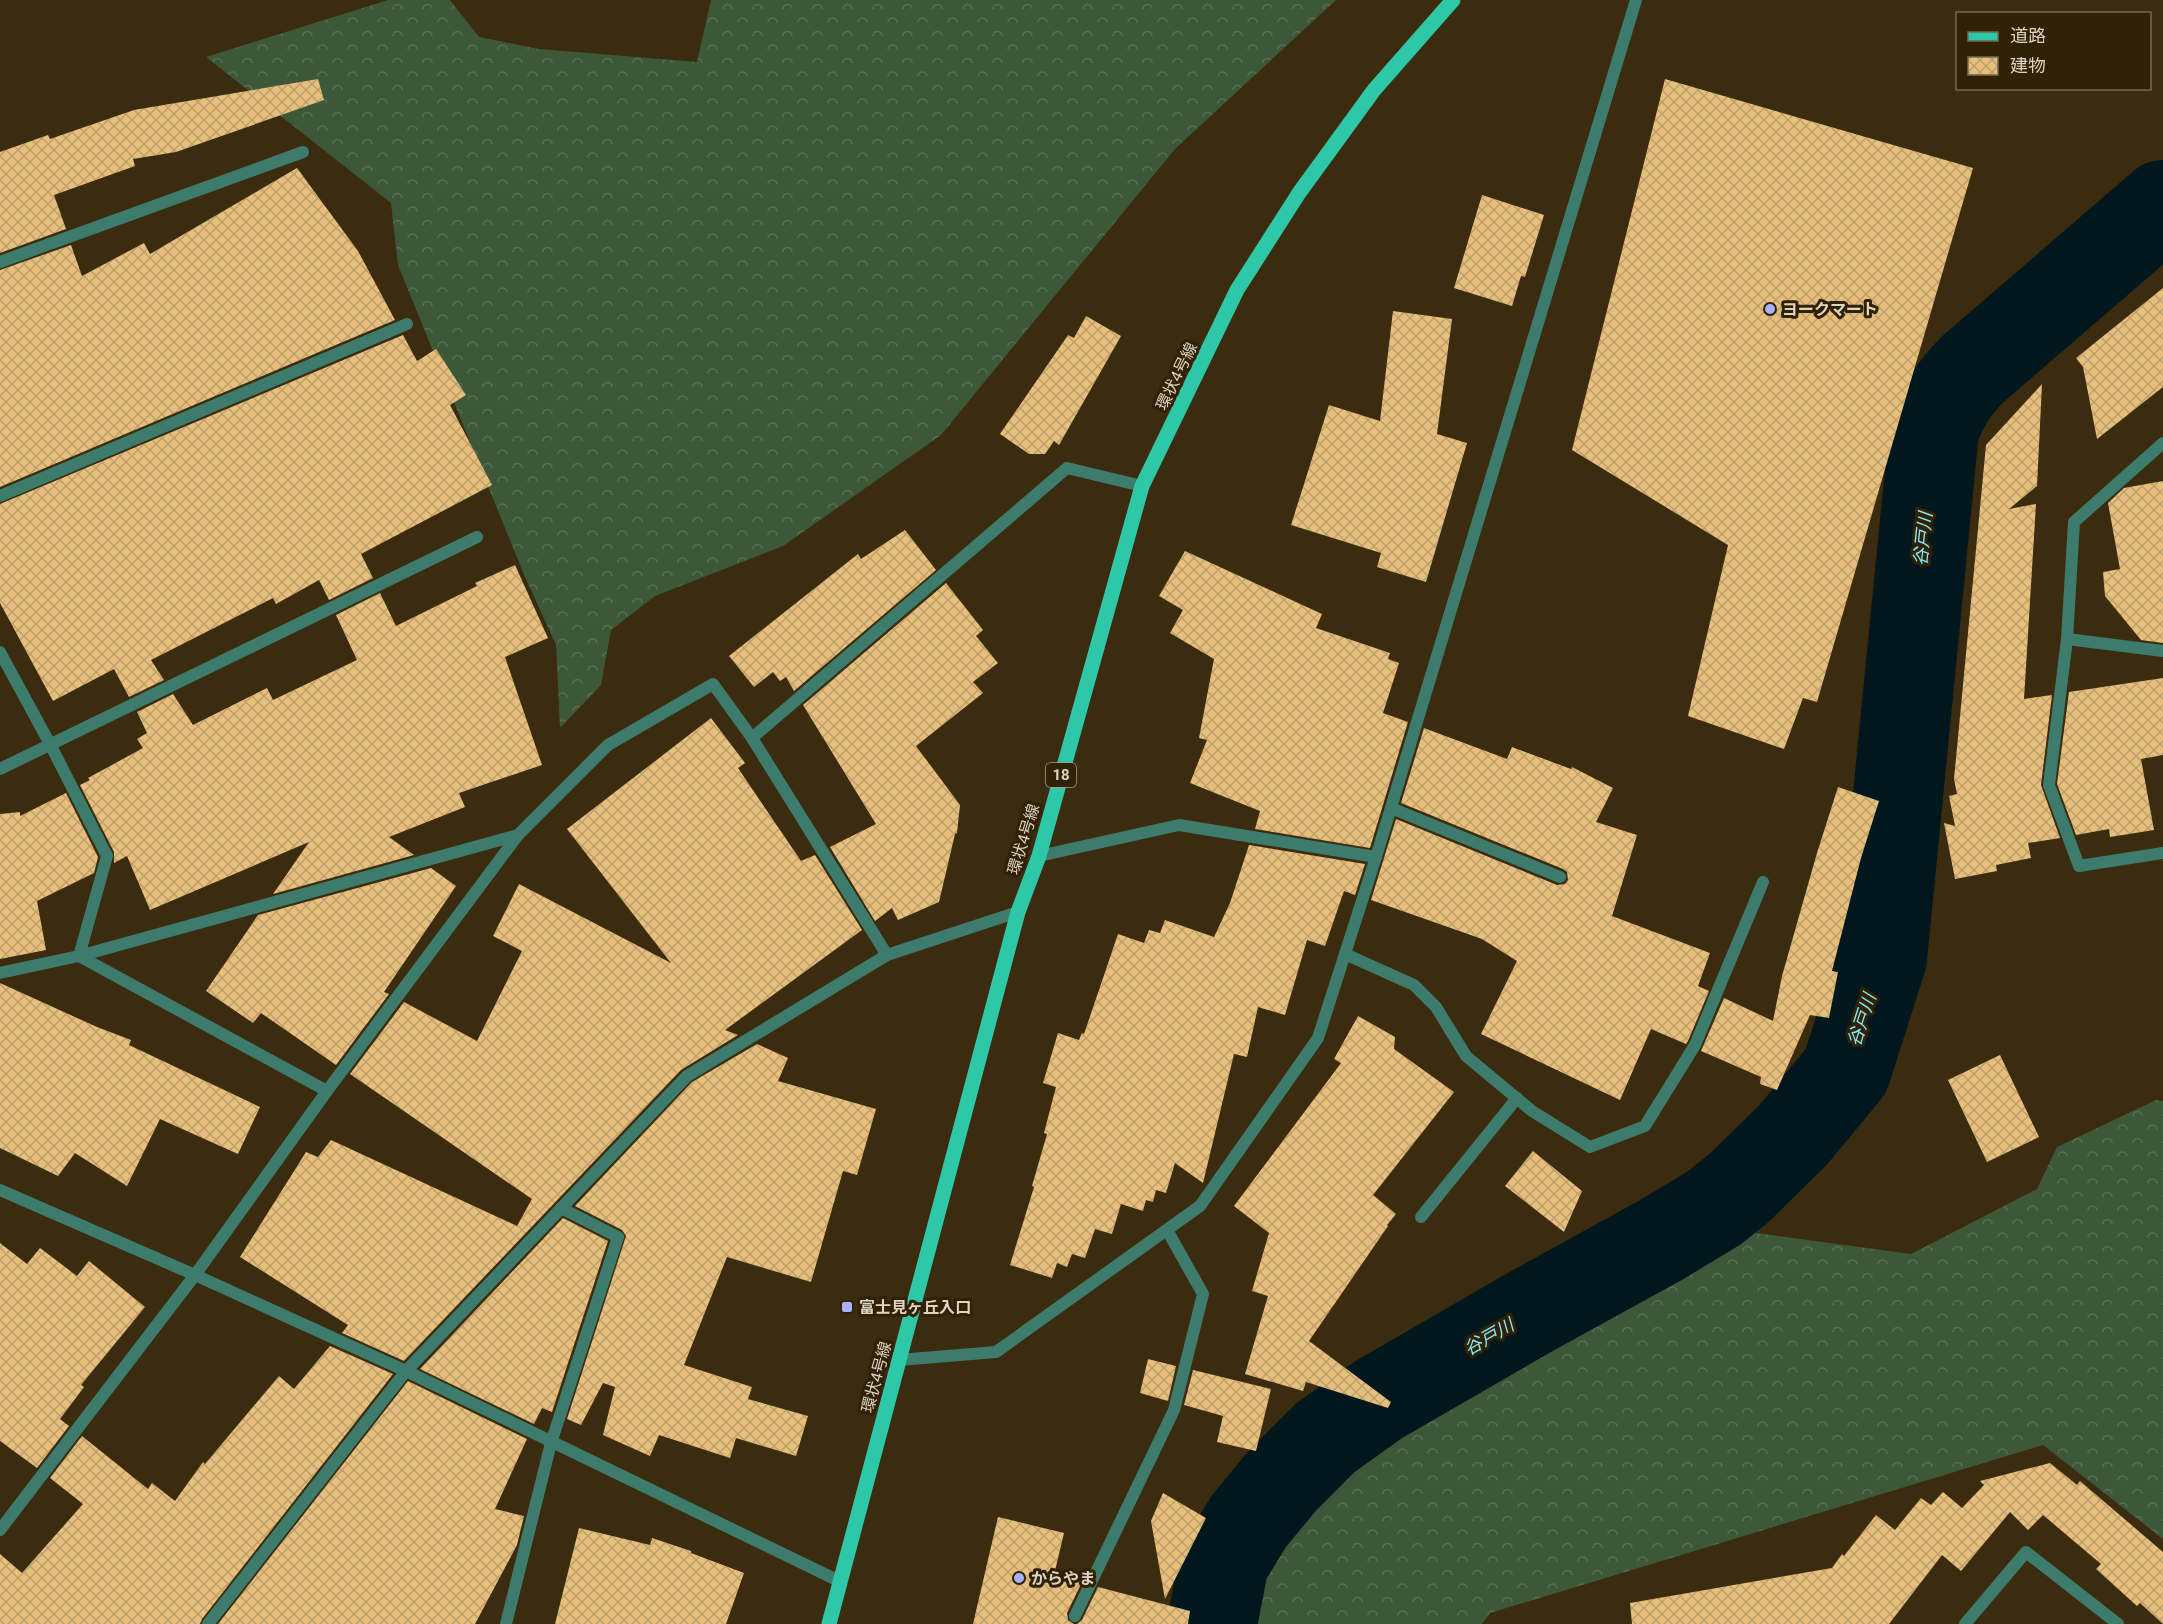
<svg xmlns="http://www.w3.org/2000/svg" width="2163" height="1624" viewBox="0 0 2163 1624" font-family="Roboto,'Noto Sans JP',sans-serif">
	<defs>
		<pattern id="forest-crowns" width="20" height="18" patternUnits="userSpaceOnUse" patternTransform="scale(1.5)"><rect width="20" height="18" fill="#3c5839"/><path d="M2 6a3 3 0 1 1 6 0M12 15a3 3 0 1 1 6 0" fill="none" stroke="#586f54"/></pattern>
		<pattern id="building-cross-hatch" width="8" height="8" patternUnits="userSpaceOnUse" patternTransform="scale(1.5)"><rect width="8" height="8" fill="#e7bf7d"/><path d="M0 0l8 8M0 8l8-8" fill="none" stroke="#be9f6c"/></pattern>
	</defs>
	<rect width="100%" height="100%" fill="#3b2b0f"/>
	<g fill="url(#forest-crowns)">
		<path d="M388 0H450L479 37 539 49 697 62 711 0H1336L1175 149 941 435 783 546 655 596 611 630 601 685 560 728 556 645 525 577 398 265 391 203 206 57Z"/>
		<path d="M2156 1100 2163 1101V1539L2043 1445 1490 1613 1482 1624H1235L1246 1573 1263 1538 1336 1455 1545 1328 1726 1229 1911 1254 2037 1189 2057 1147Z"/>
	</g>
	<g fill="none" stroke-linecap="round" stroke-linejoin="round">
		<path stroke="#00181d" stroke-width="90" d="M1212 1624 1224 1562 1249 1521 1283 1480 1325 1438 1378 1400 1532 1311 1661 1240 1714 1208 1739 1188 1793 1135 1846 1071 1882 958 1934 430C1944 404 1953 389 1973 369L2163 205"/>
	</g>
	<g fill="url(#building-cross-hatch)">
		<path d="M318 79 324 100 176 152 133 159 135 166 54 195 66 229 0 253V152L48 135 50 139 134 110Z"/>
		<path d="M1665 79 1973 168 1817 702 1803 698 1784 749 1688 716 1728 545 1572 450Z"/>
		<path d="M297 168 358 251 395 320 0 487V270L71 245 82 276 144 243 150 254Z"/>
		<path d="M1482 195 1544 215 1525 277 1521 276 1512 306 1454 288Z"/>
		<path d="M2163 288V387L2097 439 2083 367 2076 358Z"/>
		<path d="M1393 311 1452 319 1437 434 1467 443 1426 582 1377 567 1381 553 1291 525 1329 405 1380 421Z"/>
		<path d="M1086 316 1121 336 1059 445 1054 441 1045 454H1029L1000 434 1068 335 1074 338Z"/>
		<path d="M403 335 417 361 436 349 466 395 450 405 492 485 361 554 373 578 329 600 319 580 276 604 273 598 151 660 164 680 129 697 114 669 53 701 0 603V504Z"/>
		<path d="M2042 384 2037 486 2009 509 2036 504 2024 699 2052 695 2041 785 2060 838 2028 843 2031 858 1996 865 1997 871 1955 879 1944 823 1955 826 1949 796 1957 794 1954 779 1986 445Z"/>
		<path d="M2163 481V643L2141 640 2105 596 2103 572 2120 569 2108 503 2124 488Z"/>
		<path d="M905 530 936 570 794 691 786 677 780 681 773 672 754 687 729 656 858 554 861 559Z"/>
		<path d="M1185 551 1322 614 1316 628 1390 653 1388 659 1399 663 1383 713 1408 722 1370 848 1255 829 1260 811 1190 783 1207 740 1199 738 1214 659 1170 633 1183 610 1159 596Z"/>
		<path d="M515 565 548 638 505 657 542 765 459 793 465 807 389 837 414 855 273 894 309 842 150 910 127 856 114 863V852L80 785 90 780 88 778 143 748 137 739 147 733 137 712 173 694 193 725 267 688 273 700 357 660 336 615 380 593 396 626 477 586 475 583Z"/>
		<path d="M946 583 983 630 976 636 998 663 973 682 983 693 916 746 960 805 957 833 955 834 939 902 898 920 892 908 875 921 830 847 876 824 803 705Z"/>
		<path d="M2163 678V755L2141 759 2154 830 2110 837 2109 829 2076 835 2057 784 2069 692Z"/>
		<path d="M711 718 745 763 738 768 801 861 815 855 862 930 725 1030 738 1035 681 1070 404 1361 342 1333 348 1325 240 1257 306 1152 318 1157 331 1140 517 1226 532 1199 350 1074 404 1002 477 1041 522 951 493 936 519 884 671 963 567 829Z"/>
		<path d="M1424 728 1507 759 1512 747 1571 769 1572 767 1613 788 1596 822 1637 835 1612 916 1710 953 1698 986 1709 991 1688 1041 1686 1044 1651 1029 1620 1100 1481 1034 1517 961 1482 939 1371 900 1396 819 1557 885 1565 884 1568 880 1567 872 1563 869 1401 803Z"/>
		<path d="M1838 787 1879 801 1861 858 1832 971 1838 972 1829 1018 1810 1015 1777 1090 1760 1084 1761 1077 1701 1051 1724 998 1773 1021 1782 976 1817 853Z"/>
		<path d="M66 793 98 857 94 873 37 901 46 950 0 959V814L20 812V816Z"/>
		<path d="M1249 845 1365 864 1355 895 1344 891 1325 946 1307 940 1285 1015 1258 1007 1247 1057 1234 1054 1203 1183 1175 1163 1166 1193 1156 1190 1153 1202 1146 1200 1143 1211 1121 1204 1112 1234 1095 1229 1085 1258 1072 1254 1067 1267 1057 1263 1052 1278 1010 1265 1034 1187 1032 1186 1047 1134 1044 1133 1056 1087 1043 1083 1058 1033 1079 1040 1082 1033 1084 1034 1118 934 1144 943 1149 930 1160 933 1165 920 1214 937 1230 903Z"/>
		<path d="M431 868 456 886 384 992 389 994 336 1065 261 1013 253 1023 206 991 258 915Z"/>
		<path d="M0 983 97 1027 131 1040 129 1045 260 1107 238 1154 160 1119 127 1186 75 1153 58 1176 0 1148Z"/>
		<path d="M1358 1016 1395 1037 1394 1049 1454 1092 1373 1195 1396 1214 1387 1225 1388 1226 1309 1341 1391 1402 1388 1408 1306 1382 1303 1391 1245 1374 1268 1296 1252 1291 1269 1233 1234 1206 1341 1063 1334 1059Z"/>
		<path d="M757 1044 788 1058 778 1081 876 1109 857 1175 843 1171 811 1282 727 1257 684 1365 752 1387 748 1399 808 1416 796 1456 736 1438 730 1458 659 1435 650 1456 603 1435 615 1387 603 1383 581 1425 567 1419 626 1236 622 1230 575 1206 692 1082Z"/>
		<path d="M2000 1055 2039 1137 1987 1162 1948 1080Z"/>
		<path d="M1533 1151 1582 1191 1564 1232 1505 1186Z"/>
		<path d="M563 1218 608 1241 552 1412 542 1408 534 1424 420 1369Z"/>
		<path d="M0 1243 27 1264 40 1248 77 1276 89 1261 145 1307 81 1385 84 1387 60 1419 69 1426 37 1468 0 1441Z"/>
		<path d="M330 1346 393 1374 202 1619 200 1624H0V1554L22 1573 83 1504 50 1478 82 1436 148 1489 152 1483 175 1501 203 1462 205 1464 279 1376 294 1389Z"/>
		<path d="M1148 1359 1176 1366 1168 1401 1140 1393Z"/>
		<path d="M1193 1370 1271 1389 1256 1451 1217 1442 1223 1416 1184 1405Z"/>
		<path d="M408 1381 527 1439 495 1509 524 1516 517 1545 475 1624H218Z"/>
		<path d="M2050 1463 2077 1485 2080 1481 2163 1552V1624L2140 1603 2137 1606 2096 1569 2101 1564 2043 1515 2028 1530 2010 1512 1961 1571 1942 1555 1889 1624H1632L1630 1603 1832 1568 1842 1554 1844 1556 1876 1515 1895 1530 1921 1498 1931 1505 1943 1492 1962 1508 1984 1485 1980 1481Z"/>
		<path d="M1163 1493 1206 1518 1165 1599 1151 1521Z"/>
		<path d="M998 1517 1064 1533 1054 1575 1082 1582 1067 1613 1068 1620 1074 1624H973Z"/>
		<path d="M579 1528 650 1545 652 1538 691 1551V1553L744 1573 726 1624H555Z"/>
		<path d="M1098 1587 1190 1611 1188 1624H1077L1082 1620Z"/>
	</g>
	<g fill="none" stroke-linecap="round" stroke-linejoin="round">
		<g stroke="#3d7c6c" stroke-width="12">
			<path d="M1391 808 1560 877"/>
			<path d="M1345 954 1414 985 1436 1007 1466 1056 1532 1111 1590 1147 1645 1126 1695 1045 1763 882"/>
			<path d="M1421 1217 1517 1098"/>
			<path d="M551 1443 618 1237 561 1208"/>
			<path d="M1075 1616 1174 1410 1203 1294 1167 1230"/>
		</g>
		<g stroke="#3d7c6c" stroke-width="12">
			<path d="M0 262 303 152"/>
			<path d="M2163 443 2074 522 2067 639 2049 785 2079 866 2163 853"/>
			<path d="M0 496 407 324"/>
			<path d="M2067 639 2163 651"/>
			<path d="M0 652 50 744 107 856 79 956 327 1091"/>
			<path d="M752 738 1067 468 1142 486"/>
			<path d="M0 769 477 537"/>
			<path d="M1039 856 1179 825 1376 857"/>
			<path d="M0 973 79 956 518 835"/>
			<path d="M0 1190 195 1275 406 1371 839 1581"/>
			<path d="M899 1360 996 1352 1200 1206 1318 1038 1376 857 1636 0"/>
			<path d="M0 1530 195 1275 327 1091 518 835 608 745 713 684 752 738 887 955"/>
			<path d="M208 1624 406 1371 687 1076 887 955 1018 912"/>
			<path d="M506 1624 551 1443"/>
			<path d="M1965 1624 2026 1552 2118 1624"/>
		</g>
		<path stroke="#2ec8a8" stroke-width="15" d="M829 1624 1018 912 1039 856 1142 486 1237 290 1299 193 1374 90 1453 0"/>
	</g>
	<g fill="#a9b0fc" stroke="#312105" stroke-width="2">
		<circle cx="1770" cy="309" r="6"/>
		<rect x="841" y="1301" width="12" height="12" rx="3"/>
		<circle cx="1019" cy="1578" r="6"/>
	</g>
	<g text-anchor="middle" stroke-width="6" stroke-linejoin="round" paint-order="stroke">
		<rect fill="#312105" stroke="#aa9e8b" stroke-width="1.5" x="1046" y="763" width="30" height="24" rx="4.5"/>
		<g font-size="15" font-weight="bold" fill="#ded4c4">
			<text x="1061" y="780">18</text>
		</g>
		<g font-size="16" font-weight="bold" fill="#ded4c4" stroke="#312105" text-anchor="start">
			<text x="1782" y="315">ヨークマート</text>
			<text x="859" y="1313">富士見ヶ丘入口</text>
			<text x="1031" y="1584">からやま</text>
		</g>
		<g font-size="16" fill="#ded4c4" stroke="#312105">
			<text transform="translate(1176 376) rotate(-64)" y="6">環状4号線</text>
			<text transform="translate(1023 839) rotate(-73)" y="6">環状4号線</text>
			<text transform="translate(876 1377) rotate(-75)" y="6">環状4号線</text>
		</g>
		<g font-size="18" font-style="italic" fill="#83ebfd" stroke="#312105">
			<text transform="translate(1923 539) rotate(-84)" y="6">谷戸川</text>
			<text transform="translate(1862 1020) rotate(-72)" y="6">谷戸川</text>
			<text transform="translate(1489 1337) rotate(-30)" y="6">谷戸川</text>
		</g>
	</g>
	<rect x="1956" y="12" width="195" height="78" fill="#312105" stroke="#766951" stroke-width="1.5"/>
	<rect x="1968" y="32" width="30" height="9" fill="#2ec8a8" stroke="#766951" stroke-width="1.5"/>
	<text x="2010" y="42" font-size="18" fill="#ded4c4">道路</text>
	<rect x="1968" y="57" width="30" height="18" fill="url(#building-cross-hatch)" stroke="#766951" stroke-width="1.5"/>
	<text x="2010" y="72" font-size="18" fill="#ded4c4">建物</text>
</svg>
